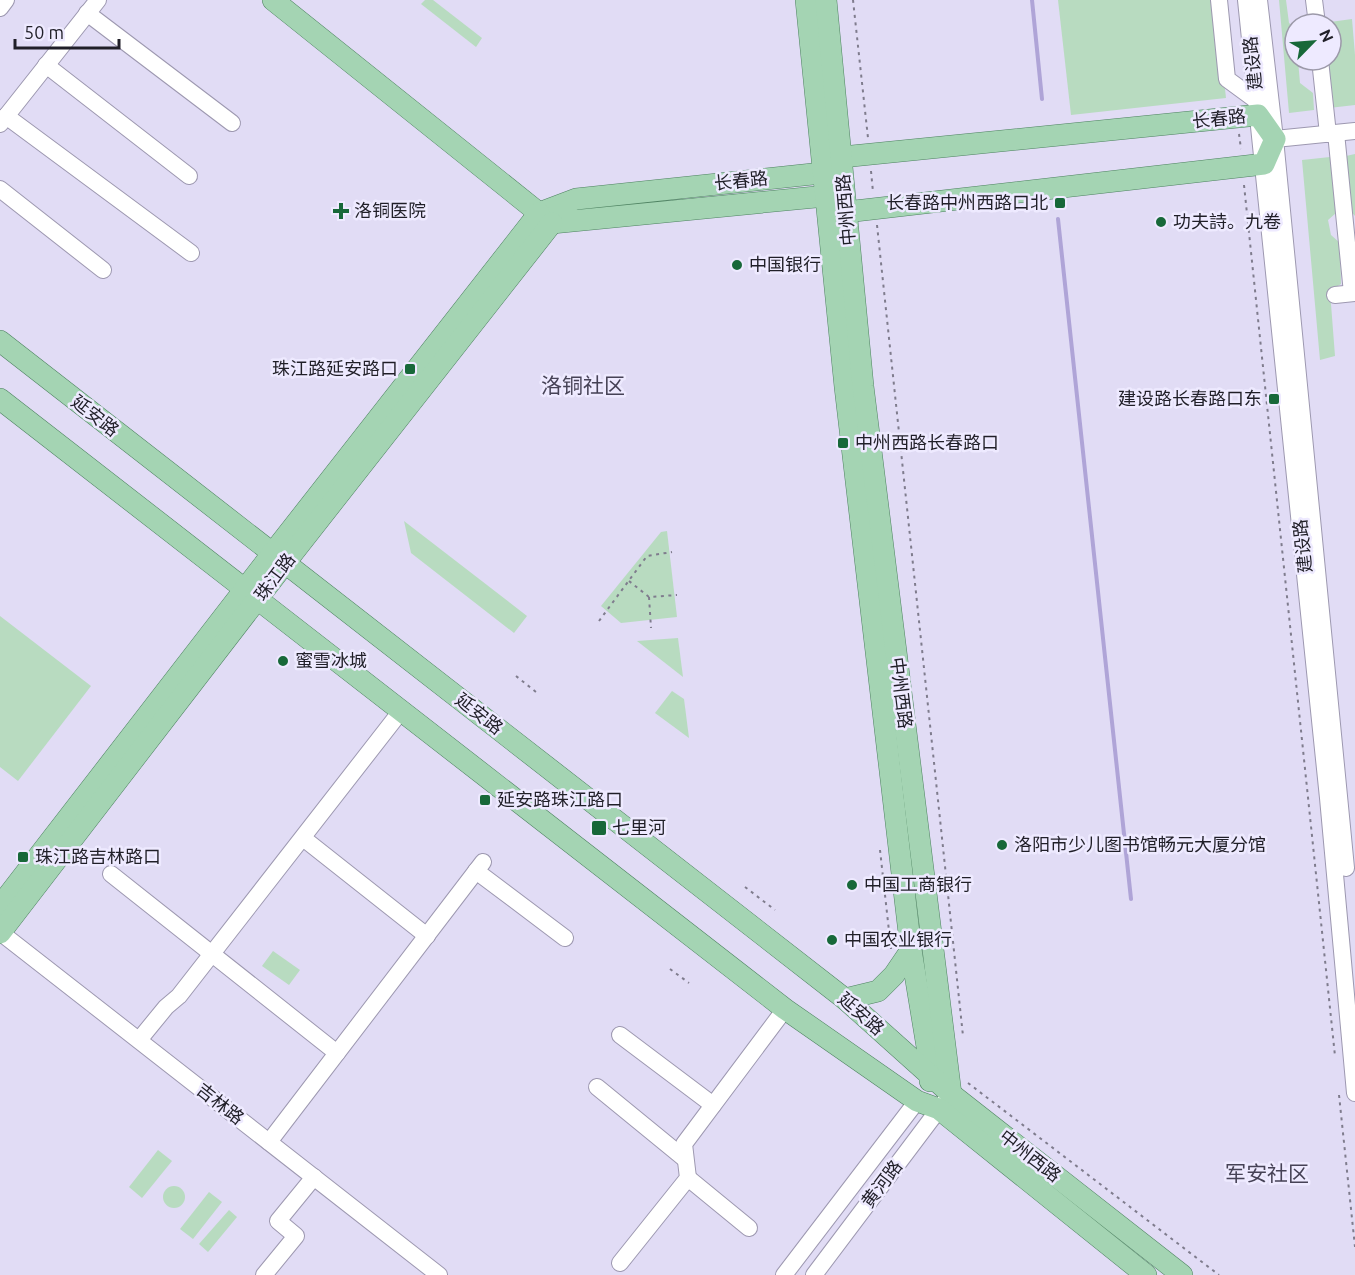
<svg xmlns="http://www.w3.org/2000/svg" width="1355" height="1275" viewBox="0 0 1355 1275" font-family="Ubuntu,'Noto Sans SC',sans-serif">
	<rect width="100%" height="100%" fill="#e1dcf5"/>
	<g fill="#b8dbc0">
		<path d="M425 0H433L482 38 476 47 421 4Z"/>
		<path d="M1058 0H1215L1226 98 1071 115Z"/>
		<path d="M1279 0H1286L1289 23 1295 28V60H1298L1300 83 1313 93 1314 110 1289 113Z"/>
		<path d="M1352 19 1355 55V105L1329 108 1325 60H1331V24H1328L1330 22Z"/>
		<path d="M1355 154V216L1350 210 1346 156Z"/>
		<path d="M1330 157 1336 213 1328 220 1331 235 1340 243 1341 284 1330 291 1335 356 1320 360 1302 160Z"/>
		<path d="M404 521 527 616 514 633 411 553Z"/>
		<path d="M667 531 677 617 621 623 601 606 661 532Z"/>
		<path d="M0 616 91 686 18 781 0 767Z"/>
		<path d="M678 638 683 677 637 641Z"/>
		<path d="M672 691 684 699 689 738 655 713Z"/>
		<path d="M273 951 300 970 289 985 262 966Z"/>
		<path d="M158 1150 172 1161 142 1198 129 1187Z"/>
		<circle cx="174" cy="1197" r="11"/>
		<path d="M209 1192 222 1202 193 1239 180 1229Z"/>
		<path d="M229 1210 237 1217 208 1252 199 1244Z"/>
	</g>
	<g fill="none" stroke-linecap="round" stroke-linejoin="round">
		<g stroke="#afa4d7" stroke-width="4">
			<path d="M1032 0 1042 99"/>
			<path d="M1058 219 1131 899"/>
		</g>
		<defs>
			<g id="minor">
				<path d="M1219 0 1227 79 1257 101"/>
				<path d="M1246 0 1328 798 1355 1093"/>
				<path d="M1259 0 1275 139 1346 868"/>
				<path d="M1314 0 1317 24"/>
				<path d="M0 8 6 0"/>
				<path d="M87 13 232 123"/>
				<path d="M1320 60 1328 134"/>
				<path d="M46 65 189 176"/>
				<path d="M6 116 191 253"/>
				<path d="M0 124 98 0"/>
				<path d="M1336 133 1352 293"/>
				<path d="M1275 139 1355 131"/>
				<path d="M0 189 103 270"/>
				<path d="M1335 295 1355 293"/>
				<path d="M303 838 427 936"/>
				<path d="M476 871 565 938"/>
				<path d="M111 874 337 1053"/>
				<path d="M0 932 439 1275"/>
				<path d="M620 1035 713 1105"/>
				<path d="M139 1040 166 1007 179 996 401 711"/>
				<path d="M597 1087 685 1159"/>
				<path d="M269 1142 483 862"/>
				<path d="M688 1178 749 1228"/>
				<path d="M620 1263 688 1178 684 1144 785 1009"/>
				<path d="M264 1275 296 1236 278 1221 314 1177"/>
				<path d="M784 1275 917 1101"/>
				<path d="M814 1275 945 1101"/>
			</g>
			<g id="major">
				<path d="M273 0 539 213 552 223 826 196 846 212 1264 164 1275 139 1258 115 842 157 822 173 576 199 539 213"/>
				<path d="M806 0 845 387 911 950 932 1077 930 1081"/>
				<path d="M826 0 863 386 951 1094"/>
				<path d="M0 341 845 999 951 1094 1182 1275"/>
				<path d="M0 399 785 1009 917 1101 939 1109 1146 1275"/>
				<path d="M0 906 272 554 539 213"/>
				<path d="M0 933 285 563 552 223"/>
				<path d="M845 999 878 991 894 975 911 950"/>
			</g>
		</defs>
		<use href="#minor" stroke="#9d98b0" stroke-width="18"/>
		<use href="#major" stroke="#4e8261" stroke-width="22"/>
		<g stroke="#7f7c8d" stroke-width="2" stroke-dasharray="3 4.5" stroke-linecap="butt">
			<path d="M853 0 868 138"/>
			<path d="M1239 134 1241 149"/>
			<path d="M871 171 873 192"/>
			<path d="M1244 185 1335 1056"/>
			<path d="M877 225 963 1036"/>
			<path d="M629 581 649 597 677 595"/>
			<path d="M649 597 651 628"/>
			<path d="M599 621 647 556 672 552"/>
			<path d="M516 676 536 692"/>
			<path d="M880 850 891 949"/>
			<path d="M745 887 775 910"/>
			<path d="M670 969 689 983"/>
			<path d="M968 1083 1219 1275"/>
			<path d="M1339 1095 1355 1247"/>
		</g>
		<use href="#minor" stroke="#fff" stroke-width="16"/>
		<use href="#major" stroke="#a4d4b3" stroke-width="21"/>
	</g>
	<g fill="#176839" stroke="#eeeaff" stroke-width="2">
		<rect x="1054" y="197" width="12" height="12" rx="3"/>
		<path d="M338 202h6v6h6v6h-6v6h-6v-6h-6v-6h6z"/>
		<circle cx="1161" cy="222" r="6"/>
		<circle cx="737" cy="265" r="6"/>
		<rect x="404" y="363" width="12" height="12" rx="3"/>
		<rect x="1268" y="393" width="12" height="12" rx="3"/>
		<rect x="837" y="437" width="12" height="12" rx="3"/>
		<circle cx="283" cy="661" r="6"/>
		<rect x="479" y="794" width="12" height="12" rx="3"/>
		<rect x="591" y="820" width="16" height="16" rx="3"/>
		<circle cx="1002" cy="845" r="6"/>
		<rect x="17" y="851" width="12" height="12" rx="3"/>
		<circle cx="852" cy="885" r="6"/>
		<circle cx="832" cy="940" r="6"/>
	</g>
	<g text-anchor="middle" stroke-width="5" stroke-linejoin="round" paint-order="stroke">
		<g font-size="18" fill="#201f28" stroke="#eeeaff">
			<text transform="translate(1253 63) rotate(-96)" y="6">建设路</text>
			<text transform="translate(1219 119) rotate(-6)" y="6">长春路</text>
			<text transform="translate(741 181) rotate(-6)" y="6">长春路</text>
			<text transform="translate(846 210) rotate(-95)" y="6">中州西路</text>
			<text transform="translate(95 416) rotate(38)" y="6">延安路</text>
			<text transform="translate(1303 546) rotate(-96)" y="6">建设路</text>
			<text transform="translate(275 577) rotate(-53)" y="6">珠江路</text>
			<text transform="translate(901 693) rotate(83)" y="6">中州西路</text>
			<text transform="translate(479 714) rotate(38)" y="6">延安路</text>
			<text transform="translate(861 1014) rotate(41)" y="6">延安路</text>
			<text transform="translate(220 1104) rotate(38)" y="6">吉林路</text>
			<text transform="translate(1030 1156) rotate(38)" y="6">中州西路</text>
			<text transform="translate(882 1184) rotate(-53)" y="6">黄河路</text>
		</g>
		<g font-size="18" fill="#201f28" stroke="#eeeaff" text-anchor="start">
			<text x="1048" y="209" text-anchor="end">长春路中州西路口北</text>
			<text x="354" y="217">洛铜医院</text>
			<text x="1173" y="228">功夫詩。九卷</text>
			<text x="749" y="271">中国银行</text>
			<text x="398" y="375" text-anchor="end">珠江路延安路口</text>
			<text x="1262" y="405" text-anchor="end">建设路长春路口东</text>
			<text x="855" y="449">中州西路长春路口</text>
			<text x="295" y="667">蜜雪冰城</text>
			<text x="497" y="806">延安路珠江路口</text>
			<text x="612" y="834">七里河</text>
			<text x="1014" y="851">洛阳市少儿图书馆畅元大厦分馆</text>
			<text x="35" y="863">珠江路吉林路口</text>
			<text x="864" y="891">中国工商银行</text>
			<text x="844" y="946">中国农业银行</text>
		</g>
		<g font-size="21" fill="#464256" stroke="#eeeaff">
			<text x="583" y="393">洛铜社区</text>
			<text x="1267" y="1181">军安社区</text>
		</g>
	</g>
	<g transform="translate(1313 42) rotate(65)"><circle r="28" fill="#eeeaff" stroke="#9c99a9" stroke-width="1.5"/>
	<path d="M0-4.5L10 22L0 15L-10 22Z" fill="#176839"/>
	<text y="-9" font-size="16" font-weight="bold" text-anchor="middle" fill="#201f28">N</text>
	</g>
	<path d="M15 39v9h104v-9" fill="none" stroke="#201f28" stroke-width="3"/>
	<text x="24" y="39" font-size="18" fill="#201f28" stroke="#eeeaff" stroke-width="4.5" paint-order="stroke">50 m</text>
</svg>
